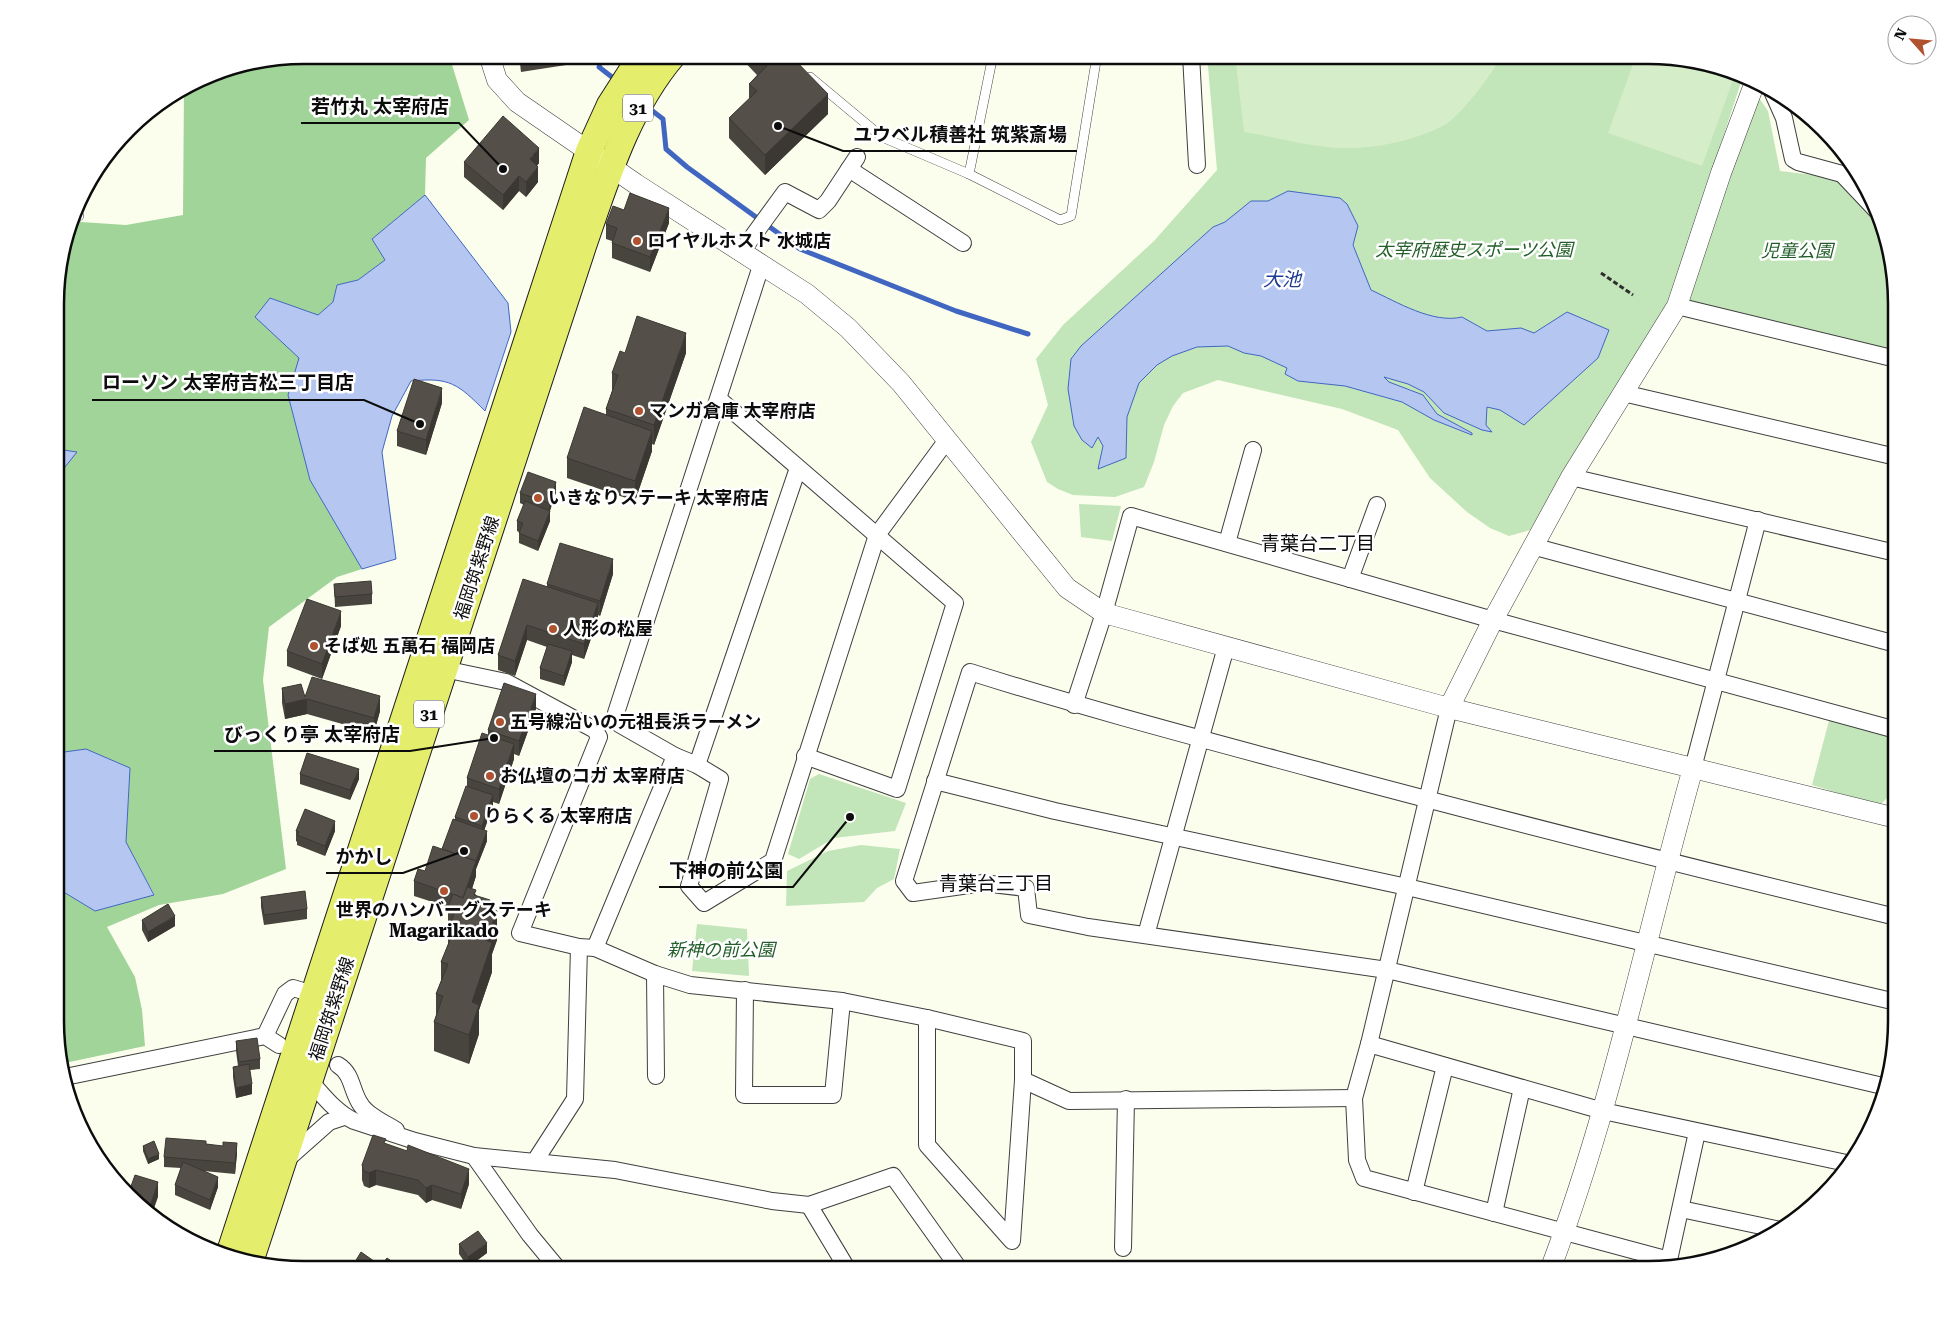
<svg xmlns="http://www.w3.org/2000/svg" width="1952" height="1325" viewBox="0 0 1952 1325" font-family="'Roboto Serif','Noto Sans JP',serif">
	<rect width="100%" height="100%" fill="#fbfeec"/>
	<g fill="#c2e5b9">
		<path d="M1207 55 1665 56 1729 68 1743 76 1671 297 1562 474 1530 530 1509 536 1490 528 1467 512 1430 478 1398 430 1342 409 1218 380 1183 393 1173 406 1164 425 1154 462 1144 487 1115 497 1073 495 1058 489 1047 482 1031 442 1048 405 1036 359 1063 325 1154 241 1217 170Z"/>
		<path d="M1757 95 1768 111 1780 171 1837 178C1856 199 1881 222 1890 249 1901 282 1896 320 1896 354L1685 301Z"/>
		<path d="M1079 504 1121 506 1112 541 1081 537Z"/>
		<path d="M1830 717 1884 733 1888 739 1892 793 1879 806 1812 785Z"/>
		<path d="M819 774 906 803 895 831 834 838 799 859 788 854 810 779Z"/>
		<path d="M861 845 900 849 894 879 877 888 864 902 786 906 787 871 828 851Z"/>
		<path d="M697 924 747 929 749 976 692 971Z"/>
	</g>
	<path fill="#a1d499" d="M303 55H449L469 120 426 158 425 195 372 239 385 260 358 280 337 285 333 302 318 315 270 298 300 358 288 395 310 480 362 569 337 577 269 627 263 680 286 869 223 894 159 905 107 927 135 977 142 1010 145 1046 60 1064 57 1054V888L95 911 154 894 126 842 130 768 86 749 57 753V477L76 452 57 449V271L76 208 81 222 126 225 183 215 184 89 209 74Z"/>
	<g fill="#d6edca">
		<path d="M1235 55H1502C1493 73 1460 117 1443 126 1411 142 1370 150 1335 148 1304 145 1274 137 1244 132Z"/>
		<path d="M1636 56H1666L1733 80 1702 166 1608 133Z"/>
	</g>
	<g fill="#b5c7f1" stroke="#4166c2">
		<path d="M1288 191 1340 198 1347 204 1358 226 1353 245 1371 290C1397 302 1433 324 1462 317L1487 331 1521 328 1534 333 1567 312 1609 330 1598 358 1524 425 1500 410 1487 407 1486 425 1492 432 1482 430 1444 413 1424 392 1408 384 1384 377 1389 382 1423 395 1437 414 1472 433V435L1434 420 1402 402 1345 386 1298 381 1285 374 1287 368 1261 356 1244 353 1228 346 1197 347 1172 356 1157 365 1139 383 1127 417 1126 458 1098 469 1103 446 1098 437 1092 448 1082 440 1074 426 1068 389 1071 359 1081 346 1213 227 1225 222 1251 201H1268Z"/>
		<path d="M425 195 508 303 511 332 485 411C458 384 450 377 411 381L392 416 382 452 396 559 362 569 310 480 288 395 299 358 255 317 270 298 318 315 333 302 337 285 358 280 385 260 372 239Z"/>
		<path d="M57 449 77 452 57 477Z"/>
		<path d="M86 749 130 768 126 842 154 895 95 911 57 888V753Z"/>
	</g>
	<g fill="none" stroke-linecap="round" stroke-linejoin="round">
		<g stroke="#4166c2" stroke-width="5">
			<path d="M602 55 599 67 617 81"/>
			<path d="M646 106 663 119 666 149 687 167 800 249 956 311 1028 334"/>
		</g>
		<defs>
			<g id="service">
				<path d="M810 77 882 137 969 174 1060 220 1071 216 1097 55"/>
				<path d="M969 174 993 55"/>
				<path d="M76 209 79 216"/>
			</g>
			<g id="minor">
				<path d="M1191 55 1197 165"/>
				<path d="M1772 91 1784 118 1793 159 1798 162 1842 174 1857 171"/>
				<path d="M849 169 963 243"/>
				<path d="M1842 174 1876 210"/>
				<path d="M742 251 785 192 819 210 828 201 857 157"/>
				<path d="M761 266 616 713 619 724 675 756 697 765 720 779 689 886 704 903 773 861 877 535 947 440"/>
				<path d="M1677 306 1896 359"/>
				<path d="M1623 393 1896 457"/>
				<path d="M720 400 955 603 897 789 805 756"/>
				<path d="M1571 477 1896 553"/>
				<path d="M1227 543 1253 450"/>
				<path d="M1532 546 1896 644"/>
				<path d="M1350 579 1377 505"/>
				<path d="M444 669 506 682 595 730 599 737 520 933 579 947 595 948 655 974 690 985 842 1001 927 1018 1023 1041V1080L1069 1101 1354 1098"/>
				<path d="M1074 705 1104 613 1131 516 1493 620 1896 730"/>
				<path d="M1449 708 1369 1044 1354 1098 1357 1160 1364 1178 1669 1260 1670 1267"/>
				<path d="M697 765 798 468"/>
				<path d="M1693 768 1758 520"/>
				<path d="M935 781 1055 811 1407 887 1896 1002"/>
				<path d="M1146 935 1226 647"/>
				<path d="M595 948 675 756"/>
				<path d="M655 974 656 1076"/>
				<path d="M745 990 744 1095H833L842 1001"/>
				<path d="M927 1018V1145L1012 1241 1023 1080"/>
				<path d="M265 1036 285 994 293 988 313 994"/>
				<path d="M1369 1044 1603 1111 1851 1164"/>
				<path d="M338 1065C353 1074 351 1091 361 1105 368 1116 385 1123 396 1130"/>
				<path d="M65 1077 265 1036 279 1045"/>
				<path d="M309 1080C323 1095 335 1112 354 1121L415 1141 474 1156 615 1170 772 1201 809 1205 893 1176 960 1270"/>
				<path d="M1887 1087 1387 970 1088 927 1029 915 1026 888 983 883 913 893 904 881 970 672C1084 708 1198 738 1313 769 1507 821 1701 870 1896 917"/>
				<path d="M474 1156 530 1235 559 1270"/>
				<path d="M285 1161 329 1122 344 1117"/>
				<path d="M535 1161 575 1099 579 947"/>
				<path d="M1414 1192 1445 1066"/>
				<path d="M809 1205 848 1270"/>
				<path d="M1681 1209 1780 1230"/>
				<path d="M1494 1213 1522 1088"/>
				<path d="M1123 1248 1126 1099"/>
				<path d="M1669 1260 1697 1132"/>
			</g>
			<g id="tertiary">
				<path d="M489 55 497 80 517 102 636 184 807 294 848 328 901 383 1067 588 1104 613 1449 708 1896 818"/>
				<path d="M1449 708 1493 620 1571 477 1677 306 1721 173 1755 82"/>
				<path d="M1550 1270C1612 1107 1646 935 1693 768"/>
			</g>
			<g id="primary">
				<path d="M228 1258 589 151 610 105 642 55"/>
				<path d="M250 1262 583 246C606 180 627 109 673 55"/>
			</g>
		</defs>
		<use href="#service" stroke="#3f3f3f" stroke-width="10"/>
		<use href="#minor" stroke="#3f3f3f" stroke-width="18"/>
		<use href="#tertiary" stroke="#3f3f3f" stroke-width="21"/>
		<use href="#primary" stroke="#1d1d1d" stroke-width="28"/>
		<path stroke="#2e2e2e" stroke-width="3" stroke-dasharray="5 2.5" stroke-linecap="butt" d="M1601 273 1633 295"/>
		<use href="#service" stroke="#fff" stroke-width="9"/>
		<use href="#minor" stroke="#fff" stroke-width="16"/>
		<use href="#tertiary" stroke="#fff" stroke-width="20"/>
		<use href="#primary" stroke="#e4ee6c" stroke-width="26"/>
	</g>
	<g fill="#48453f">
		<path d="M519 55H579V63L521 72Z"/>
		<path d="M738 55H790L828 114 765 175 729 138V118L749 99V84L757 75Z"/>
		<path d="M804 55H820L811 63Z"/>
		<path d="M464 162 539 163 537 166 538 182 526 197 519 191 503 210 464 177Z"/>
		<path d="M624 210 669 223 650 272 612 258V241L606 239V224Z"/>
		<path d="M625 353H686L654 445 652 444V451L635 501 567 478V458L606 415V409L612 391V373Z"/>
		<path d="M442 403 426 455 397 446V431Z"/>
		<path d="M556 492 550 511V521L538 551 519 543V532L517 531V521L524 505 520 503V493Z"/>
		<path d="M613 574 600 616 598 615V618L584 659 572 655V662L564 686 540 679V668L547 647 527 640 515 676 498 670V655L547 586V584Z"/>
		<path d="M334 584 372 594V604L335 607Z"/>
		<path d="M341 626 322 679 287 666V651Z"/>
		<path d="M282 688 305 697 380 711 374 733 307 714 285 719 282 703Z"/>
		<path d="M536 709 519 756 514 754V759L499 804 493 802V805L484 830 487 841 476 869V876L472 889 476 895 490 908 497 940 492 954V972L479 1010V1034L469 1064 434 1051V1022L436 1016V994L441 981V962L448 945V907L414 896V881L425 871 442 849 455 820V817L467 787V778L488 735V730Z"/>
		<path d="M300 774 359 779 350 800 300 784Z"/>
		<path d="M296 831H335L325 856 297 845V842L296 841Z"/>
		<path d="M261 897 307 909V919L264 925 261 907Z"/>
		<path d="M142 920 175 926 148 942 142 930Z"/>
		<path d="M236 1041 260 1059V1069L250 1070 252 1094 236 1098 233 1077V1067L238 1066 236 1051Z"/>
		<path d="M206 1144 237 1153 235 1174 204 1171 218 1187 210 1210 175 1195V1185L181 1168 164 1167V1157Z"/>
		<path d="M386 1144 469 1184 461 1209 432 1200 426 1203 418 1195 376 1185 369 1188 364 1186 362 1180V1165Z"/>
		<path d="M143 1146 159 1159 148 1164 143 1151Z"/>
		<path d="M459 1244 487 1253 468 1267 459 1254Z"/>
	</g>
	<g fill="#3b3833">
		<path d="M811 55H820L811 63Z"/>
		<path d="M828 94V114L765 175V155Z"/>
		<path d="M539 148V163L530 174V159Z"/>
		<path d="M538 167V182L526 197V182Z"/>
		<path d="M519 176V191L503 210V195Z"/>
		<path d="M669 208V223L650 272V257Z"/>
		<path d="M686 333V353L654 445V425Z"/>
		<path d="M442 388V403L426 455V440Z"/>
		<path d="M652 431V451L635 501V481Z"/>
		<path d="M556 482V492L549 513V503Z"/>
		<path d="M550 511V521L538 551V541Z"/>
		<path d="M613 559V574L600 616V601Z"/>
		<path d="M598 603V618L584 659V644Z"/>
		<path d="M341 611V626L322 679V664Z"/>
		<path d="M527 625V640L515 676V661Z"/>
		<path d="M572 651V662L564 686V676Z"/>
		<path d="M536 694V709L519 756V741Z"/>
		<path d="M380 696V711L374 733V718Z"/>
		<path d="M307 699V714L285 719V704Z"/>
		<path d="M514 744V759L499 804V789Z"/>
		<path d="M359 769V779L350 800V790Z"/>
		<path d="M493 795V805L482 837V826Z"/>
		<path d="M335 821V831L325 856V846Z"/>
		<path d="M487 831V841L476 869V876L464 913V898L475 863Z"/>
		<path d="M490 900V929L497 911V940L492 954V972L479 1010V1034L469 1064V1035L472 1002 486 940 488 907Z"/>
		<path d="M175 916V926L148 942V932Z"/>
		<path d="M252 1084V1094L236 1098V1088Z"/>
		<path d="M237 1143V1153L235 1174V1163Z"/>
		<path d="M159 1154V1159L148 1164V1159Z"/>
		<path d="M469 1169V1184L461 1209V1194Z"/>
		<path d="M376 1170V1185L369 1188V1173Z"/>
		<path d="M218 1177V1187L210 1210V1200Z"/>
		<path d="M158 1182V1197L151 1217 148 1212Z"/>
		<path d="M432 1185V1200L426 1203V1188Z"/>
		<path d="M487 1243V1253L468 1267V1257Z"/>
	</g>
	<g fill="#545049" stroke="#3b3833">
		<path d="M757 55H790L828 94 765 155 729 118 757 91 749 84 767 66Z"/>
		<path d="M503 116 539 148 530 159 538 167 526 182 519 176 503 195 464 162Z"/>
		<path d="M630 193 669 208 650 257 612 243 617 228 606 224 613 206 624 210Z"/>
		<path d="M637 316 686 333 654 425 606 409 618 375 612 373 620 351 625 353Z"/>
		<path d="M414 379 442 388 426 440 397 431Z"/>
		<path d="M584 407 652 431 635 481 567 458Z"/>
		<path d="M528 472 556 482 549 503 520 493Z"/>
		<path d="M525 501 550 511 538 541 519 533 523 523 517 521Z"/>
		<path d="M560 543 613 559 600 601 547 584Z"/>
		<path d="M523 579 598 603 584 644 527 625 515 661 498 655Z"/>
		<path d="M371 581 372 594 335 597 334 584Z"/>
		<path d="M307 599 341 611 322 664 287 651Z"/>
		<path d="M548 644 572 651 564 676 540 668Z"/>
		<path d="M312 677 380 696 374 718 307 699 285 704 282 688 301 684 305 697Z"/>
		<path d="M504 683 536 694 519 741 488 730Z"/>
		<path d="M482 733 514 744 499 789 467 778Z"/>
		<path d="M307 753 359 769 350 790 300 774Z"/>
		<path d="M466 786 493 795 482 826 455 817Z"/>
		<path d="M305 809 335 821 325 846 297 835 299 832 296 831Z"/>
		<path d="M453 819 487 831 476 861 442 849Z"/>
		<path d="M433 846 476 861 463 898 414 881 418 869 425 871Z"/>
		<path d="M467 887 476 890 474 895 490 900 488 907 497 911 486 940 492 943 472 1002 479 1005 469 1035 434 1022 443 996 436 994 448 964 441 962 452 935 448 932 455 910 448 907 453 894 463 898Z"/>
		<path d="M305 891 307 909 264 915 261 897Z"/>
		<path d="M168 904 175 916 148 932 142 920Z"/>
		<path d="M257 1038 260 1059 239 1062 236 1041Z"/>
		<path d="M249 1064 252 1084 236 1088 233 1067Z"/>
		<path d="M373 1135 386 1139 384 1143 407 1151 408 1145 469 1169 461 1194 432 1185 426 1188 418 1180 376 1170 369 1173 364 1171 362 1165Z"/>
		<path d="M166 1138 206 1141V1144L223 1146V1142L237 1143 235 1163 164 1157Z"/>
		<path d="M154 1141 159 1154 148 1159 143 1146Z"/>
		<path d="M183 1162 218 1177 210 1200 175 1185Z"/>
		<path d="M135 1175 158 1182 148 1212 155 1214 153 1219 129 1192Z"/>
		<path d="M478 1231 487 1243 468 1257 459 1244Z"/>
		<path d="M361 1252 381 1266 387 1258 404 1270H350Z"/>
	</g>
	<g fill="#b0522f" stroke="#fff" stroke-width="2">
		<circle cx="637" cy="241" r="5"/>
		<circle cx="639" cy="411" r="5"/>
		<circle cx="538" cy="498" r="5"/>
		<circle cx="553" cy="629" r="5"/>
		<circle cx="314" cy="646" r="5"/>
		<circle cx="500" cy="722" r="5"/>
		<circle cx="490" cy="776" r="5"/>
		<circle cx="474" cy="816" r="5"/>
		<circle cx="444" cy="891" r="5"/>
	</g>
	<g text-anchor="middle" stroke-width="5" stroke-linejoin="round" paint-order="stroke">
		<g fill="#fff" stroke="#555" stroke-width="1">
			<rect x="623" y="94.5" width="30" height="27" rx="4"/>
			<rect x="414" y="700.5" width="30" height="27" rx="4"/>
		</g>
		<g font-size="16" font-weight="bold" fill="#0c0c0c">
			<text x="638" y="114">31</text>
			<text x="429" y="720">31</text>
		</g>
		<g font-size="18" font-weight="bold" fill="#0c0c0c" stroke="#fff" text-anchor="start">
			<text x="647" y="247">ロイヤルホスト 水城店</text>
			<text x="649" y="417">マンガ倉庫 太宰府店</text>
			<text x="548" y="504">いきなりステーキ 太宰府店</text>
			<text x="563" y="635">人形の松屋</text>
			<text x="324" y="652">そば処 五萬石 福岡店</text>
			<text x="510" y="728">五号線沿いの元祖長浜ラーメン</text>
			<text x="500" y="782">お仏壇のコガ 太宰府店</text>
			<text x="484" y="822">りらくる 太宰府店</text>
			<text x="444" y="916" text-anchor="middle">世界のハンバーグステーキ<tspan x="444" dy="21">Magarikado</tspan></text>
		</g>
		<g font-size="18" font-style="italic" fill="#225e28" stroke="#fff">
			<text x="1474" y="256">太宰府歴史スポーツ公園</text>
			<text x="1797" y="257">児童公園</text>
			<text x="721" y="956">新神の前公園</text>
		</g>
		<g font-size="18" fill="#0c0c0c" stroke="#fff">
			<text transform="translate(477 568) rotate(-72)" y="6">福岡筑紫野線</text>
			<text transform="translate(332 1009) rotate(-72)" y="6">福岡筑紫野線</text>
		</g>
		<g font-size="19" font-style="italic" fill="#1f3c93" stroke="#fff">
			<text x="1282" y="286">大池</text>
		</g>
		<g font-size="19" fill="#0c0c0c" stroke="#fff">
			<text x="1318" y="550">青葉台二丁目</text>
			<text x="996" y="890">青葉台三丁目</text>
		</g>
	</g>
	<path d="M0 0H1952V1325H0ZM304 64H1648A240 240 0 0 1 1888 304V1021A240 240 0 0 1 1648 1261H304A240 240 0 0 1 64 1021V304A240 240 0 0 1 304 64Z" fill="#fff" fill-rule="evenodd"/>
	<path fill="none" stroke="#0c0c0c" stroke-width="2.5" d="M304 64H1648A240 240 0 0 1 1888 304V1021A240 240 0 0 1 1648 1261H304A240 240 0 0 1 64 1021V304A240 240 0 0 1 304 64Z"/>
	<path fill="none" stroke="#0c0c0c" stroke-width="2" d="M503 169L459 123H301M778 126L843 151H1077M420 424L364 400H92M494 738L410 751H214M464 851L403 873H326M850 817L793 887H659"/>
	<g fill="#0c0c0c" stroke="#fff" stroke-width="2">
		<circle cx="503" cy="169" r="5"/>
		<circle cx="778" cy="126" r="5"/>
		<circle cx="420" cy="424" r="5"/>
		<circle cx="494" cy="738" r="5"/>
		<circle cx="464" cy="851" r="5"/>
		<circle cx="850" cy="817" r="5"/>
	</g>
	<g font-size="19" text-anchor="middle" font-weight="bold" fill="#0c0c0c" stroke="#fff" stroke-width="5" stroke-linejoin="round" paint-order="stroke">
		<text x="380" y="113">若竹丸 太宰府店</text>
		<text x="960" y="141">ユウベル積善社 筑紫斎場</text>
		<text x="228" y="389">ローソン 太宰府吉松三丁目店</text>
		<text x="312" y="741">びっくり亭 太宰府店</text>
		<text x="364" y="863">かかし</text>
		<text x="726" y="877">下神の前公園</text>
	</g>
	<g transform="translate(1912 40) rotate(297)"><circle r="24" fill="#ffffff" stroke="#9e9e9e"/>
	<path d="M0-4L9 19L0 12L-9 19Z" fill="#b0522f"/>
	<text y="-8" font-size="14" font-weight="bold" text-anchor="middle" fill="#0c0c0c">N</text>
	</g>
</svg>
